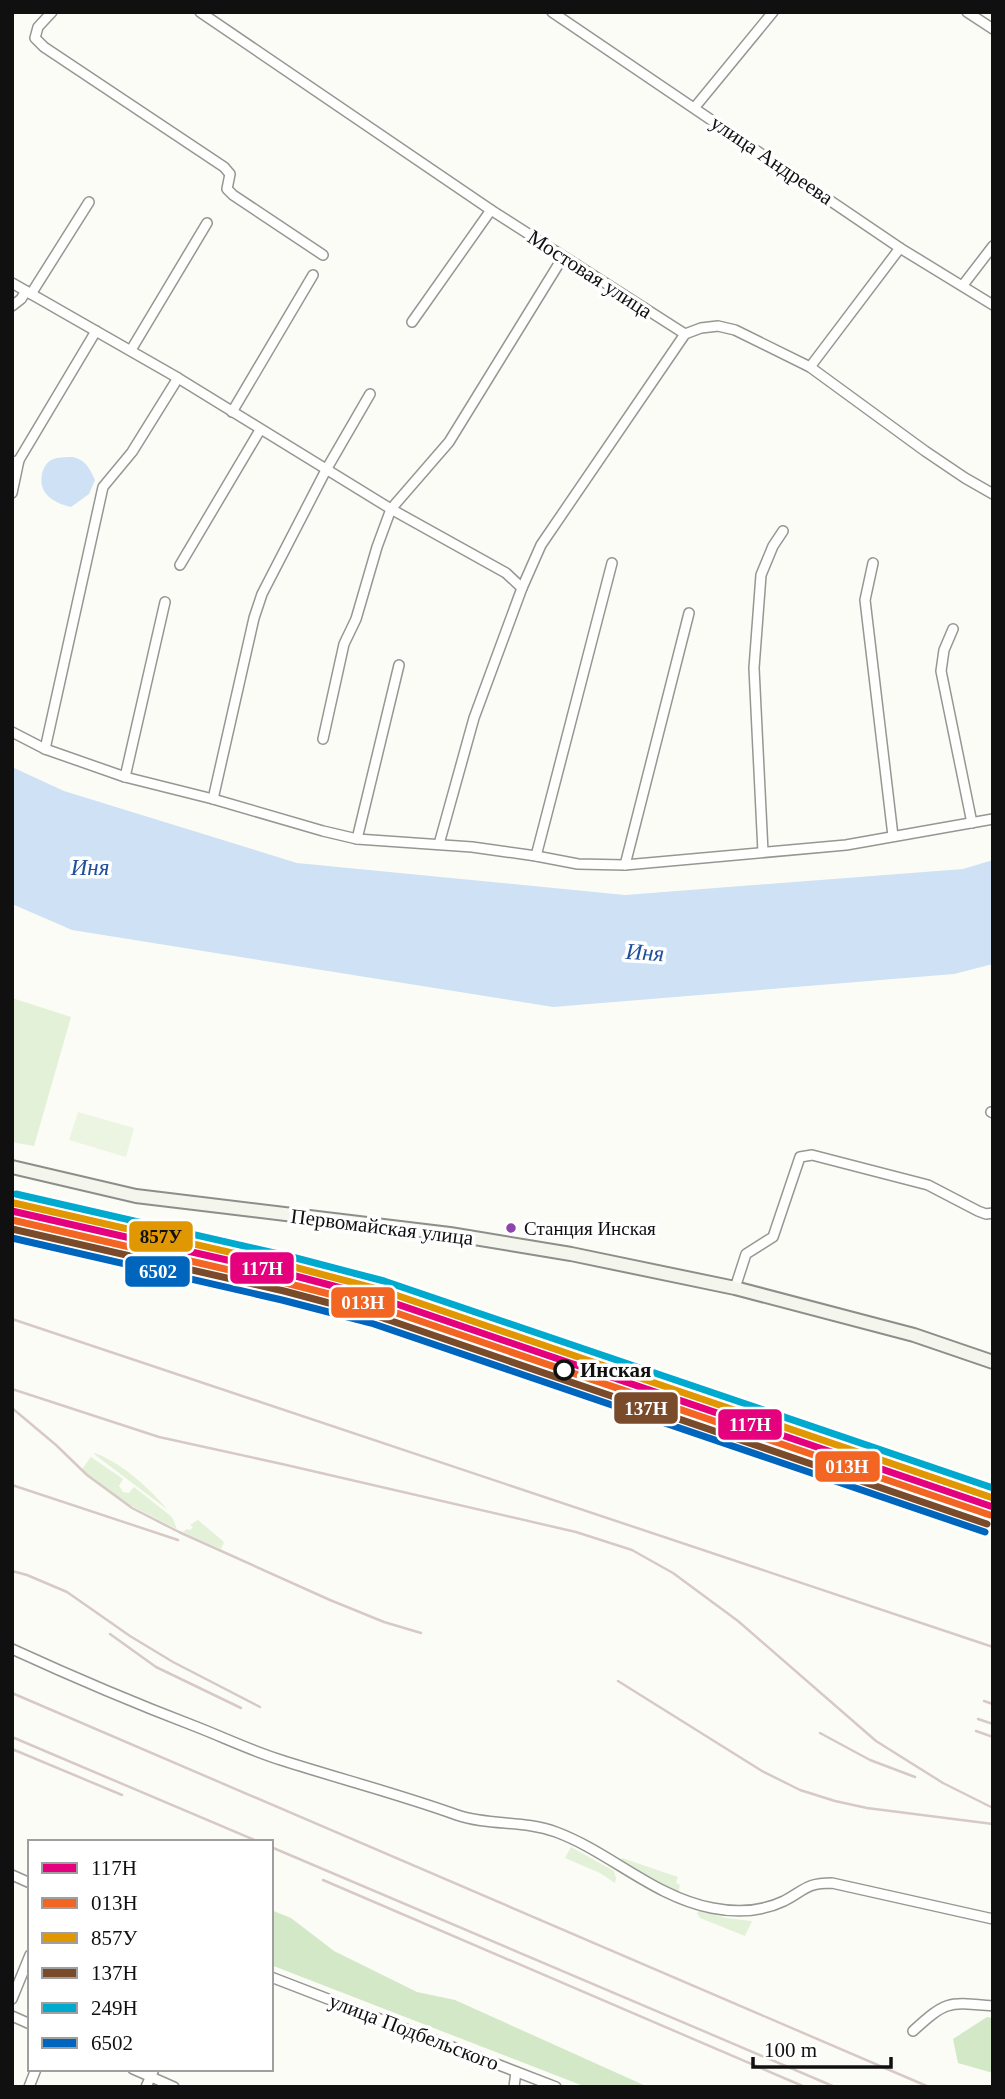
<svg xmlns="http://www.w3.org/2000/svg" width="1005" height="2099" viewBox="0 0 1005 2099" font-family="Georgia,serif">
	<rect width="100%" height="100%" fill="#fcfcf6"/>
	<g fill="#e2f1d8">
		<path d="M12 998 71 1017 34 1146 12 1142Z"/>
		<path d="M95 1453C125 1465 147 1487 168 1510L94 1454Z"/>
		<path d="M91 1457 123 1479 119 1486 123 1492 129 1493 134 1487 172 1517 177 1529 122 1501 86 1474 82 1469Z"/>
		<path d="M198 1520 224 1542 221 1549 183 1532 187 1529 190 1530 193 1527 190 1525Z"/>
		<path d="M571 1847 614 1871 616 1878 615 1883 600 1873 565 1858Z"/>
		<path d="M622 1858 678 1877 676 1883 680 1885 678 1894 620 1862Z"/>
		<path d="M700 1910 726 1918 752 1921 745 1936 700 1918 697 1913Z"/>
	</g>
	<g fill="#d2e8c6">
		<path d="M271 1910 291 1918 334 1951 417 1992 455 2000 648 2087H586L271 1965Z"/>
		<path d="M987 2017 993 2018V2073L958 2063 953 2039Z"/>
	</g>
	<path fill="#ecf5e1" d="M78 1112 134 1128 126 1157 69 1140Z"/>
	<g fill="#cfe1f4">
		<path d="M73 457C86 460 90 469 95 480L89 494 71 507C54 503 38 494 42 474 43 469 46 463 51 460 57 457 66 457 73 457Z"/>
		<path d="M12 767 64 791 297 863 625 895 963 869 993 860V964L954 974 553 1007 72 930 12 904Z"/>
	</g>
	<g fill="none" stroke-linecap="round" stroke-linejoin="round">
		<defs>
			<g id="minor">
				<path d="M52 12 38 27 35 38 44 47 224 167 230 174 227 189 233 195 323 255"/>
				<path d="M200 12 491 210 685 334 701 328 718 326 735 330 810 367 925 451 965 478 993 494"/>
				<path d="M552 12 900 248 993 305"/>
				<path d="M967 12 993 29"/>
				<path d="M695 107 773 12"/>
				<path d="M12 283 178 378 391 509 506 573 522 588 474 718 439 844"/>
				<path d="M963 285 993 246"/>
				<path d="M31 294 89 202"/>
				<path d="M12 306 21 299 26 291"/>
				<path d="M412 322 491 210"/>
				<path d="M131 350 207 223"/>
				<path d="M810 367 900 248"/>
				<path d="M232 412 313 275"/>
				<path d="M12 463 19 460 96 331"/>
				<path d="M12 493 19 460"/>
				<path d="M873 563 865 600 893 836"/>
				<path d="M180 565 260 430"/>
				<path d="M522 588 541 545 685 334"/>
				<path d="M953 629 944 650 941 671 972 823"/>
				<path d="M12 732 45 749 125 777 213 799 323 831 357 839 472 847 536 856 578 864 625 865 846 845 993 819"/>
				<path d="M323 739 344 644 356 619 377 547 391 509 449 442 563 257"/>
				<path d="M45 749 103 487 132 452 178 378"/>
				<path d="M125 777 165 602"/>
				<path d="M213 799 254 618 262 594 326 470 370 394"/>
				<path d="M357 839 399 665"/>
				<path d="M763 852 754 668 761 575 773 546 783 531"/>
				<path d="M536 856 612 563"/>
				<path d="M625 865 689 613"/>
				<path d="M991 1112 993 1113"/>
				<path d="M735 1288 746 1254 773 1237 800 1157 812 1155 928 1185 978 1211 986 1214 993 1213"/>
				<path d="M12 1649C73 1677 134 1703 197 1727 225 1738 252 1751 281 1760 340 1779 399 1794 457 1815 489 1826 524 1820 556 1832 610 1852 654 1897 712 1908 737 1913 761 1912 784 1901 805 1890 806 1883 832 1883L993 1919"/>
				<path d="M12 1875 30 1883"/>
				<path d="M271 1977 556 2087"/>
				<path d="M12 1999 30 1955"/>
				<path d="M12 2016 30 2024"/>
				<path d="M913 2031C947 2000 948 2002 993 2006"/>
				<path d="M133 2069 174 2087"/>
				<path d="M29 2087 36 2069"/>
				<path d="M146 2087 154 2069"/>
				<path d="M514 2087 516 2072"/>
			</g>
			<path id="secondary" d="M12 1167 136 1196 450 1234 571 1254 735 1288 914 1335 993 1362"/>
		</defs>
		<use href="#minor" stroke="#969694" stroke-width="12"/>
		<use href="#secondary" stroke="#8d8d8a" stroke-width="16"/>
		<use href="#minor" stroke="#fffffe" stroke-width="9"/>
		<use href="#secondary" stroke="#f4f5ec" stroke-width="12"/>
		<g stroke="#d7c9c6" stroke-width="2.5">
			<path d="M12 1232C100 1257 190 1272 279 1292 330 1304 379 1318 429 1333L993 1526"/>
			<path d="M12 1319 993 1647"/>
			<path d="M12 1389 159 1437 282 1464 576 1532 632 1550 673 1573 738 1621 876 1741 943 1783 993 1808"/>
			<path d="M12 1408 56 1445 87 1475 132 1508 179 1532 330 1600 384 1622 421 1633"/>
			<path d="M12 1485 178 1540"/>
			<path d="M12 1571 27 1575 67 1592 130 1636 173 1662 260 1707"/>
			<path d="M110 1634 156 1667 241 1708"/>
			<path d="M618 1681 762 1771 800 1790 835 1801 867 1808 993 1824"/>
			<path d="M12 1693 929 2087"/>
			<path d="M984 1701 993 1704"/>
			<path d="M978 1719 993 1724"/>
			<path d="M976 1731 993 1737"/>
			<path d="M820 1733 870 1760 915 1777"/>
			<path d="M12 1737 259 1842"/>
			<path d="M12 1749 122 1795"/>
			<path d="M271 1847 835 2087"/>
			<path d="M323 1880 805 2087"/>
		</g>
		<defs>
			<path id="rail-1" d="M12 1211 288 1274 379 1298 993 1507"/>
			<path id="rail-2" d="M12 1220 286 1283 376 1306 990 1515"/>
			<path id="rail-3" d="M14 1203 290 1266 381 1290 993 1498"/>
			<path id="rail-4" d="M12 1229 284 1291 374 1315 987 1524"/>
			<path id="rail-5" d="M16 1194 292 1257 384 1281 993 1488"/>
			<path id="rail-6" d="M12 1238 282 1300 371 1323 985 1532"/>
		</defs>
		<use href="#rail-1" stroke="#fff" stroke-width="12"/>
		<use href="#rail-2" stroke="#fff" stroke-width="12"/>
		<use href="#rail-3" stroke="#fff" stroke-width="12"/>
		<use href="#rail-4" stroke="#fff" stroke-width="12"/>
		<use href="#rail-5" stroke="#fff" stroke-width="12"/>
		<use href="#rail-6" stroke="#fff" stroke-width="12"/>
		<use href="#rail-1" stroke="#e5007d" stroke-width="7"/>
		<use href="#rail-2" stroke="#f26522" stroke-width="7"/>
		<use href="#rail-3" stroke="#e09702" stroke-width="7"/>
		<use href="#rail-4" stroke="#7a4b2a" stroke-width="7"/>
		<use href="#rail-5" stroke="#00a9ce" stroke-width="7"/>
		<use href="#rail-6" stroke="#0065bd" stroke-width="7"/>
	</g>
	<circle fill="#8e44ad" stroke="#fff" stroke-width="2.5" cx="511" cy="1228" r="6"/>
	<circle fill="#fff" stroke="#101010" stroke-width="3.5" cx="564" cy="1370" r="9"/>
	<g text-anchor="middle" stroke-width="7" stroke-linejoin="round" paint-order="stroke">
		<g font-size="19" fill="#101010" stroke="#fff" text-anchor="start">
			<text x="524" y="1235">Станция Инская</text>
		</g>
		<g font-size="21" fill="#101010" stroke="#fff">
			<text transform="translate(772 160) rotate(34)" y="7">улица Андреева</text>
			<text transform="translate(590 274) rotate(33)" y="7">Мостовая улица</text>
			<text transform="translate(382 1227) rotate(7)" y="7">Первомайская улица</text>
			<text transform="translate(414 2032) rotate(21)" y="7">улица Подбельского</text>
		</g>
		<g font-size="21" font-weight="bold" fill="#101010" stroke="#fff" text-anchor="start">
			<text x="580" y="1377">Инская</text>
		</g>
		<g font-size="23" font-style="italic" fill="#20509c" stroke="#fff">
			<text x="90" y="875">Иня</text>
			<text transform="translate(645 952) rotate(4)" y="8">Иня</text>
		</g>
	</g>
	<g stroke="#fff" stroke-width="2.5">
		<rect x="128" y="1220" width="66" height="33" rx="7" fill="#e09702"/>
		<rect x="229" y="1251" width="66" height="34" rx="7" fill="#e5007d"/>
		<rect x="124" y="1255" width="67" height="33" rx="7" fill="#0065bd"/>
		<rect x="330" y="1286" width="66" height="33" rx="7" fill="#f26522"/>
		<rect x="613" y="1391" width="66" height="34" rx="7" fill="#7a4b2a"/>
		<rect x="717" y="1408" width="66" height="33" rx="7" fill="#e5007d"/>
		<rect x="814" y="1450" width="67" height="33" rx="7" fill="#f26522"/>
	</g>
	<g font-size="19" text-anchor="middle" font-weight="bold" fill="#fff">
		<text x="262" y="1275">117Н</text>
		<text x="158" y="1278">6502</text>
		<text x="363" y="1309">013Н</text>
		<text x="646" y="1415">137Н</text>
		<text x="750" y="1431">117Н</text>
		<text x="847" y="1473">013Н</text>
	</g>
	<g font-size="19" text-anchor="middle" font-weight="bold" fill="#111">
		<text x="161" y="1243">857У</text>
	</g>
	<rect width="1005" height="2099" fill="none" stroke="#101010" stroke-width="28"/>
	<rect x="28" y="1840" width="245" height="231" fill="#ffffff" stroke="#9f9f9f" stroke-width="2"/>
	<rect x="42" y="1863" width="35" height="10" fill="#e5007d" stroke="#9f9f9f" stroke-width="2"/>
	<text x="91" y="1875" font-size="21" fill="#101010">117Н</text>
	<rect x="42" y="1898" width="35" height="10" fill="#f26522" stroke="#9f9f9f" stroke-width="2"/>
	<text x="91" y="1910" font-size="21" fill="#101010">013Н</text>
	<rect x="42" y="1933" width="35" height="10" fill="#e09702" stroke="#9f9f9f" stroke-width="2"/>
	<text x="91" y="1945" font-size="21" fill="#101010">857У</text>
	<rect x="42" y="1968" width="35" height="10" fill="#7a4b2a" stroke="#9f9f9f" stroke-width="2"/>
	<text x="91" y="1980" font-size="21" fill="#101010">137Н</text>
	<rect x="42" y="2003" width="35" height="10" fill="#00a9ce" stroke="#9f9f9f" stroke-width="2"/>
	<text x="91" y="2015" font-size="21" fill="#101010">249Н</text>
	<rect x="42" y="2038" width="35" height="10" fill="#0065bd" stroke="#9f9f9f" stroke-width="2"/>
	<text x="91" y="2050" font-size="21" fill="#101010">6502</text>
	<path d="M753 2057v10h138v-10" fill="none" stroke="#101010" stroke-width="3.5"/>
	<text x="764" y="2057" font-size="21" fill="#101010" stroke="#ffffff" stroke-width="5" paint-order="stroke">100 m</text>
</svg>
